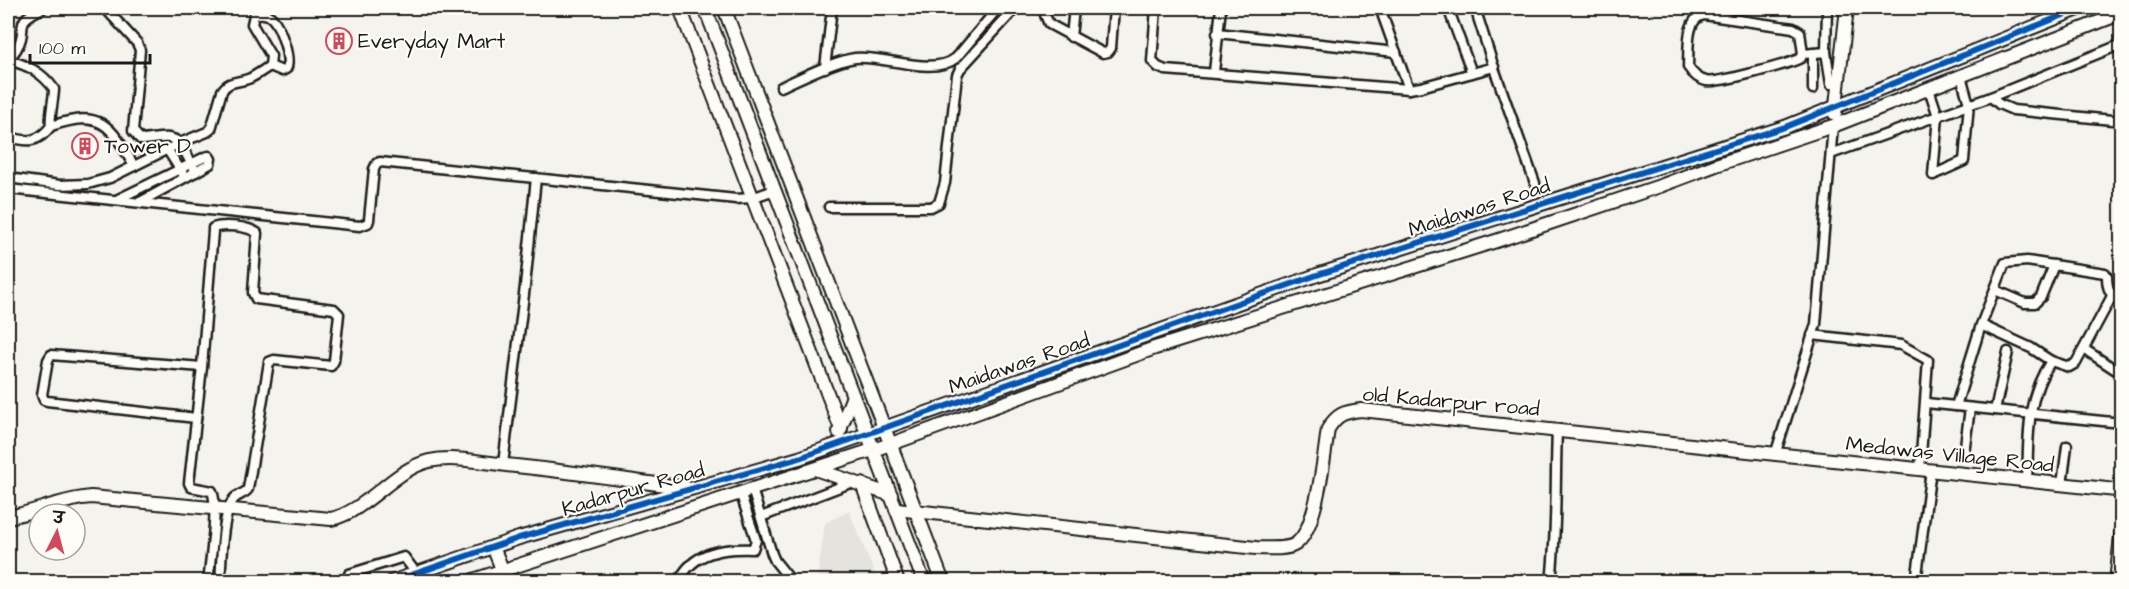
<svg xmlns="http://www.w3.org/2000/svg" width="2129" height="589" viewBox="0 0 2129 589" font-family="'Architects Daughter','Playpen Sans Deva',sans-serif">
	<rect width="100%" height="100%" fill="#f4f3ee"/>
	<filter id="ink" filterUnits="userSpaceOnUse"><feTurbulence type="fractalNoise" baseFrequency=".0167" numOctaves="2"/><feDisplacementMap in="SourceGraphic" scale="12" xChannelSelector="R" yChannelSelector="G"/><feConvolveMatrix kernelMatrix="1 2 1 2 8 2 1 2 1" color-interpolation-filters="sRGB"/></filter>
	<g filter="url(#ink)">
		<path fill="#e4e3de" d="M849 511 878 581H817L825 523Z"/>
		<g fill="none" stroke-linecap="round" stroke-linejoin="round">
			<defs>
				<g id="street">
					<path d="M105 8 137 43 140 50 133 131 141 140C155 140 168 133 180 143L196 172"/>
					<path d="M1048 8 1045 15 1049 24 1103 53 1108 52 1111 48 1114 8"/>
					<path d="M1156 8 1152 61 1158 67 1165 70 1409 89 1421 87 1494 67"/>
					<path d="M1380 8 1409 89"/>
					<path d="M1448 8 1472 73"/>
					<path d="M1475 8 1495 71 1535 183"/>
					<path d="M1827 8 1826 52 1831 84"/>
					<path d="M437 9V8"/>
					<path d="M1217 33 1396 52"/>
					<path d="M1071 37 1074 8"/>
					<path d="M1813 53V89"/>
					<path d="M1803 54 1800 32 1793 28 1704 15C1685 18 1689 51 1688 67 1692 73 1697 79 1706 81 1716 84 1789 64 1801 58L1803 54 1826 52"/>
					<path d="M8 59C11 56 15 52 17 48 30 26 10 23 43 8"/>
					<path d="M8 60C27 65 42 72 54 89 54 99 49 117 51 126 101 109 110 124 134 166"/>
					<path d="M825 68 832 8"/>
					<path d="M1214 72 1221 8"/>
					<path d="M781 87C800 78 834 61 855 58 885 55 932 77 956 58L998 8"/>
					<path d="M1929 89 1938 116 1933 175 1964 161 1969 104 1961 76"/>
					<path d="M1991 97 1999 104 2013 110 2122 121"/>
					<path d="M8 136C27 143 38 143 51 126"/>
					<path d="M167 149 183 174"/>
					<path d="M1831 154 1991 97 2122 44"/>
					<path d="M8 178 60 185 88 184 110 178 180 143 207 132 211 129 222 91C229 80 237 83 248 79 256 76 263 70 270 66L271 56 252 24 254 15C260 13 267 13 272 18 280 26 292 60 286 69L282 71 270 66"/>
					<path d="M8 189 360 226 368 223 369 220 374 169 377 163 380 162 736 199 752 198 774 190"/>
					<path d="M118 199 205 157 209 156 211 159 210 164 140 202"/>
					<path d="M829 207H931L939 203 945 183 957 75 960 69 1016 8"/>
					<path d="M1995 290 2025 303H2035L2041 297 2054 265"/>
					<path d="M1981 325 2031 348 2051 361 2069 367 2076 363 2112 296"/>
					<path d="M1812 335 1901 345 1928 360 1920 469"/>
					<path d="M2084 349 2122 374"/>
					<path d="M1926 403 2122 423"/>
					<path d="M1956 406 1981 325 2005 263 2027 261 2105 273 2107 276C2107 290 2110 295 2122 302"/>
					<path d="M1995 410 2008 352"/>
					<path d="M196 418 47 401 44 400 42 395 48 360 51 355 202 367"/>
					<path d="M1964 453 1970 408"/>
					<path d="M1775 455 1816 324 1833 126"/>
					<path d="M503 464 525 286 536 178"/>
					<path d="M2027 482C2029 438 2025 399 2051 361"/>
					<path d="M2062 485 2067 446"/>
					<path d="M752 489 772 554 775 561 792 582"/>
					<path d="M761 517 853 482"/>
					<path d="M208 582C210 562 219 506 212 491L191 487 189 483 202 367 213 231V228C224 224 248 226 257 233L253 293 256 299 334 309 339 314 334 361 331 366 274 360 269 362 248 489C244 495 237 494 233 500 221 518 222 559 220 582"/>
					<path d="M346 582 349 574 404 557 416 573"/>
					<path d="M679 582C692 551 724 548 753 549L756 540 740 492"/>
					<path d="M1551 582C1557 531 1555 481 1557 430"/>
					<path d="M1916 582 1931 470"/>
				</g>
				<g id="secondary">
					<path d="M680 8 841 429"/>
					<path d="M705 8 924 582"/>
					<path d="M724 8 943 582"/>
					<path d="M1835 114 1847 8"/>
					<path d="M839 432 853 396"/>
					<path d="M815 469 891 495"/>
					<path d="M862 484 898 582"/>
					<path d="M896 509 1256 548C1267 548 1284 550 1294 545 1317 533 1324 455 1328 429 1337 414 1344 412 1361 410L2116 490 2122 493"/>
					<path d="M8 517C36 512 63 499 91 497L331 519C367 511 393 470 429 461 453 456 482 462 506 465 566 471 627 480 687 488"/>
					<path d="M493 547 502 569"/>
					<path d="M391 582 519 538 799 458 1317 275 1785 127 2081 8"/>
					<path d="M467 582 891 444 1155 348 1496 241 1660 186 1716 165 1833 126 2122 13"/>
					<path d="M2116 582 2122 527"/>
				</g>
			</defs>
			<use href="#street" stroke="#1c1c1c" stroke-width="13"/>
			<use href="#secondary" stroke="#1c1c1c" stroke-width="16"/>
			<use href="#street" stroke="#fdfcf7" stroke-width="8"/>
			<use href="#secondary" stroke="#fdfcf7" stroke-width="12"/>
			<defs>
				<path id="cycleway" d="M391 582 519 538 799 458 1317 275 1785 127 2081 8"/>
			</defs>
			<use href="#cycleway" stroke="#fdfcf7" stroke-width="10"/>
			<use href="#cycleway" stroke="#0057b8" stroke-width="6"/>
		</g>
	</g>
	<defs>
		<symbol id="building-ring" viewBox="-11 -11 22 22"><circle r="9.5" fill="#fdfcf7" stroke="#d1495b" stroke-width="1.5"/><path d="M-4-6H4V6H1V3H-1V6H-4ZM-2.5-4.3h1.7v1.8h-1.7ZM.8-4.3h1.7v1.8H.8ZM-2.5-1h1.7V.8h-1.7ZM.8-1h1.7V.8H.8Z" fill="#d1495b"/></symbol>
	</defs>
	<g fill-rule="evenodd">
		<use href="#building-ring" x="324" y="26" width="30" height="30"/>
		<use href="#building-ring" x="70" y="131" width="30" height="30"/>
	</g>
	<g text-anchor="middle" stroke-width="4.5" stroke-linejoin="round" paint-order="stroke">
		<g font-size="21" fill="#1c1c1c" stroke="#fdfcf7" text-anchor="start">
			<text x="358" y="48">Everyday Mart</text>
			<text x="104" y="153">Tower D</text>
		</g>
		<g font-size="21" fill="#1c1c1c" stroke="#fdfcf7">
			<text transform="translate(1479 207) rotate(-18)" y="7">Maidawas Road</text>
			<text transform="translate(1019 363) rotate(-19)" y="7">Maidawas Road</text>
			<text transform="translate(1451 401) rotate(5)" y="7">old Kadarpur road</text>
			<text transform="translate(1950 454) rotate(6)" y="7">Medawas Village Road</text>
			<text transform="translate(633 489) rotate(-16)" y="7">Kadarpur Road</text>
		</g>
	</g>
	<rect width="2129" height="589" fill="none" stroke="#fdfcf7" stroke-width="30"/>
	<rect x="15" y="15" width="2099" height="559" fill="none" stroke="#1c1c1c" stroke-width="2" filter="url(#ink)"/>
	<g transform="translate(57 532) rotate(6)"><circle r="28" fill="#fdfcf7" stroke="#a3a29f" stroke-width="1.5"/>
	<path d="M0-4.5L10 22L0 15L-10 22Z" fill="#d1495b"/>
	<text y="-9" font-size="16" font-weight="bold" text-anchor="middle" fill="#1c1c1c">उ</text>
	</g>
	<path d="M30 54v9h120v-9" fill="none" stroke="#1c1c1c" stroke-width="3"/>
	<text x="39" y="54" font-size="18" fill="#1c1c1c" stroke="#fdfcf7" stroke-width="4.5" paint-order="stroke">100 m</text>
</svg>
